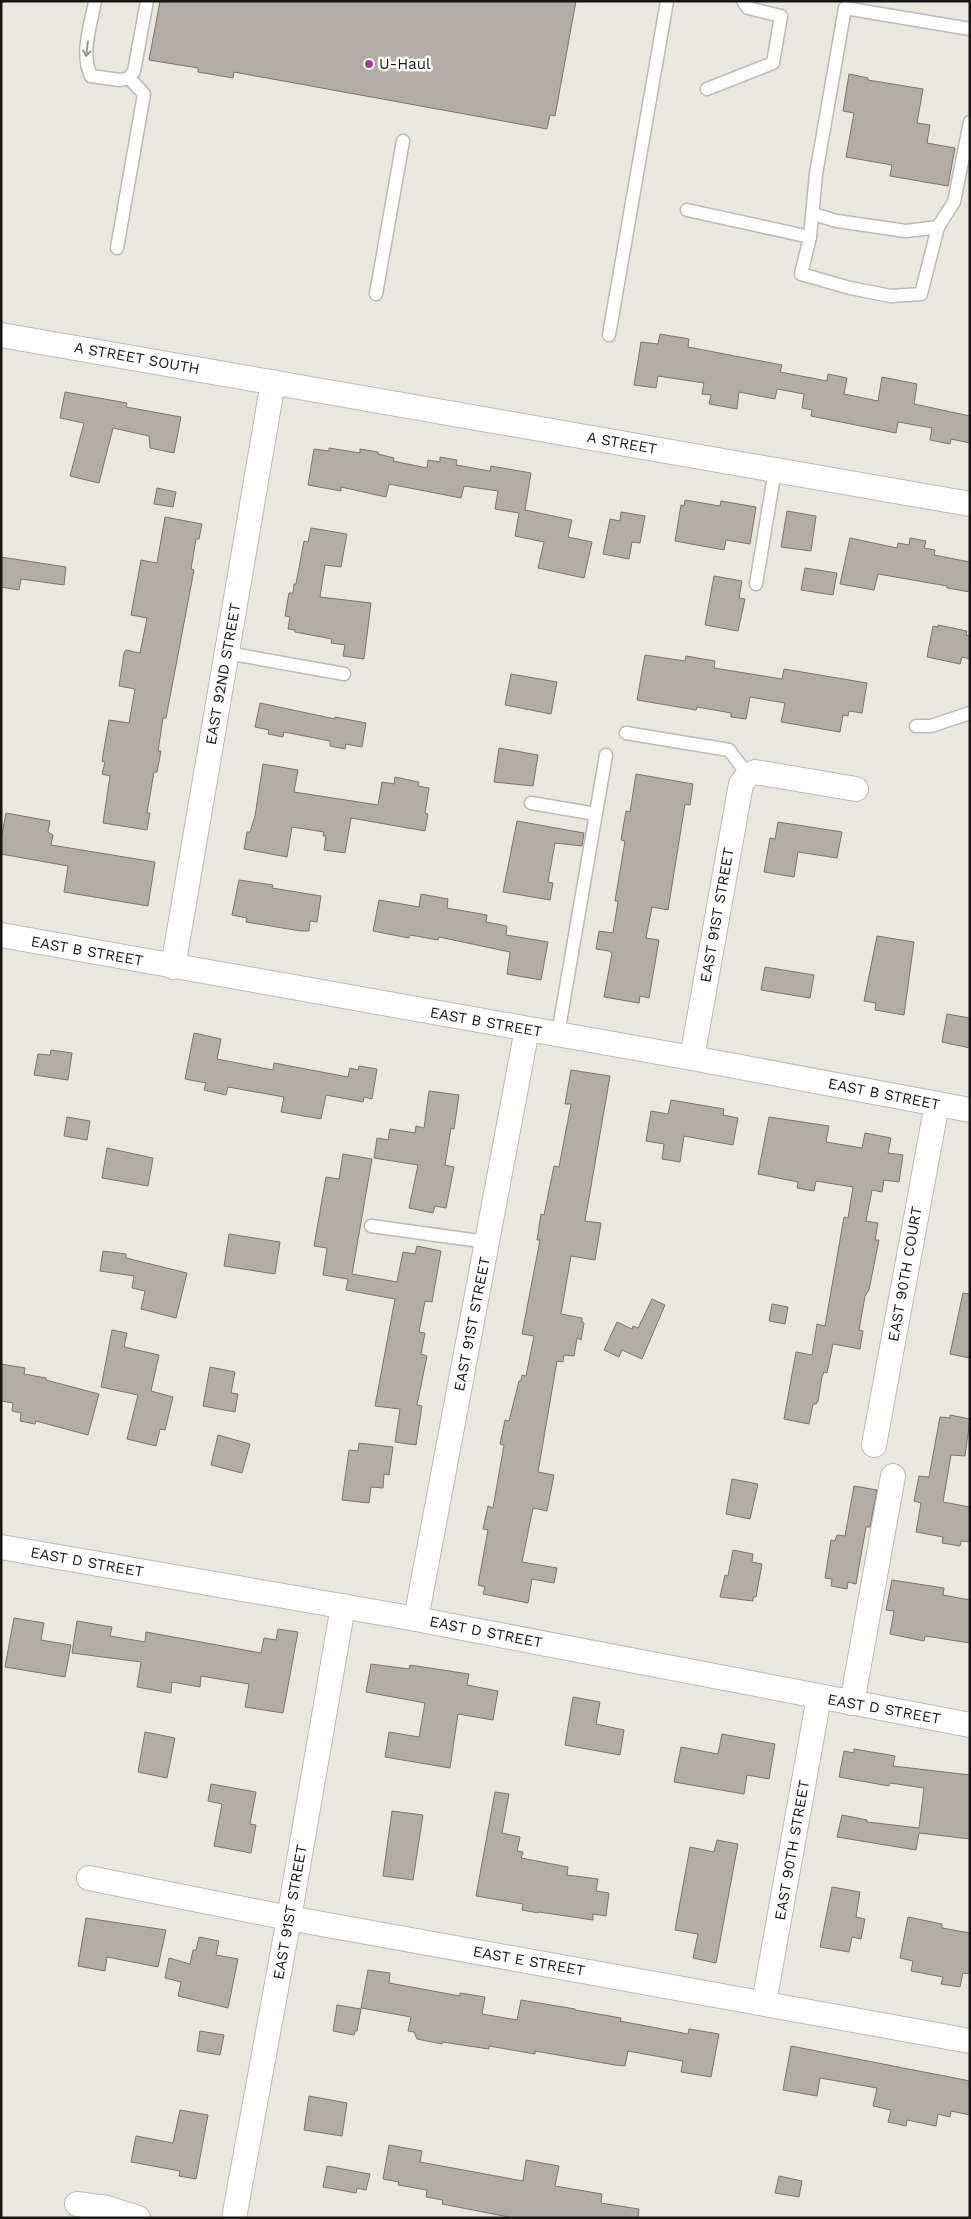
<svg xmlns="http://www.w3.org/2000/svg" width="971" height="2219" viewBox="0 0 971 2219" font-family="'Work Sans',sans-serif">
	<rect width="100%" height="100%" fill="#eae7e0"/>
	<g fill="#b2aca7" stroke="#7a746f">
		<path d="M160 1H576L555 116 550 115 547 129 234 72 233 78 198 72V68L149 60Z"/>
		<path d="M849 74 868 78V80L923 89 917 123 930 125 927 143 955 148 948 186 890 176 892 165 846 157 854 113 843 111Z"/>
		<path d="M660 334 689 339 688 347 782 365 780 372 827 381 828 374 847 378 844 394 878 401 882 377 917 384 914 404 970 416V443L951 439 950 444 930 440 932 428 898 422 896 433 811 416 812 410 802 408 804 394 777 389 775 399 739 392 737 409 709 404 711 395 702 394 704 383 658 376 656 388 634 385 641 342 658 344Z"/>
		<path d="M65 392 127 403 126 407 181 417 174 453 150 448 149 436 113 428 99 483 70 476 84 423 60 418Z"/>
		<path d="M329 448 360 453V449L378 452V454L394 458 393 461 427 468 428 460 440 462V457L457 460 456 465 490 471 491 466 531 473 525 510 572 520 568 537 592 542 584 578 538 568 544 542 515 536 519 513 495 509 498 491 464 486 461 498 389 484 386 497 341 487V491L308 485 314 449 329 451Z"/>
		<path d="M157 488 176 492 173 507 154 504Z"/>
		<path d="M685 500 720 506 721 501 756 507 750 544 726 540 724 550 675 541 681 505 684 506Z"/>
		<path d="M787 511 816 516 811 551 781 547Z"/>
		<path d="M621 512 645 516 640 543 632 542 629 559 603 554 610 519 620 521Z"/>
		<path d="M165 517 202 524 199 539H196L191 569 194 570 166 718H163L158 751H161L157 772H154L147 813H150L147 830 103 823 110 776 102 774 105 762 102 761 109 720 129 723 135 689 119 686 124 653 126 650 140 653 147 618 131 615 141 560 157 563Z"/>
		<path d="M311 528 347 534 341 567 325 565 320 597 371 603 364 659 343 656 345 645 331 643 332 639 295 632V630L288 629 290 617 285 616 289 593H293L294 584H296L304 541 308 542Z"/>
		<path d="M850 538 897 548 898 543 909 545 910 538 926 541 924 548 935 550 934 555 970 562V592L947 588V586L878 574 874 590 840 584Z"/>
		<path d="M1 557 66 567 64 585 21 579 19 590 1 587Z"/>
		<path d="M805 568 837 573 833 595 801 590Z"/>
		<path d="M714 576 742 581 739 598 745 599 738 631 705 625Z"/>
		<path d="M938 625 967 631 966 635 970 636V659L962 657 960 664 927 657 933 626 938 627Z"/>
		<path d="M645 655 685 661 686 656 715 661 714 668 782 679 784 669 867 683 862 713 849 711 848 716 843 715 840 732 781 722 785 703 750 697 746 719 731 717V713L697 707 696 710 637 700Z"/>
		<path d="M511 674 557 682 551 714 505 705Z"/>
		<path d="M260 703 335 719V717L366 723 362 747 346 744 345 749 330 746V741L284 732 283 737 268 734 269 730 255 727Z"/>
		<path d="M499 748 538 755 533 786 494 782Z"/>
		<path d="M263 764 298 770 294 792 378 805 382 782 394 784 395 777 419 782 418 786 429 788 425 813 428 814 425 831 351 818 345 853 324 850 326 836H323L324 832 292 827 287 857 244 849 247 832H250L255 816Z"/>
		<path d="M636 774 693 784 690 805 685 804 668 910 652 907 646 938 659 940 649 998 640 996 639 1003 604 997 612 953 609 951 596 949 599 931 613 933 618 901H615L625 841 621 840 626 811 630 812Z"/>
		<path d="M6 813 50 821 48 832 53 835 51 845 155 862 148 906 64 892 68 866 1 854V840Z"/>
		<path d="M517 821 584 833 582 846 555 843 548 882 553 883 550 900 503 892Z"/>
		<path d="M778 822 842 832 837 858 798 852 794 877 764 872 770 838 775 839Z"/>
		<path d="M239 880 273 885 272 888 321 896 317 922 310 921 309 931H301L246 922 247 918 232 915Z"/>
		<path d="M421 894 448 899 447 908 487 915 486 922 507 926 506 935 548 942 541 980 507 974 510 952 439 937 438 940 410 935 409 938 373 931 379 900 419 907Z"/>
		<path d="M877 936 914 942 904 1015 875 1010 876 1003 864 1001Z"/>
		<path d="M765 967 814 975 810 998 761 990Z"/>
		<path d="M947 1014 970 1018V1048L942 1042Z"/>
		<path d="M194 1033 221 1039 217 1059 273 1070 274 1063 348 1077 350 1068 358 1070 359 1066 377 1069 372 1099 364 1097 363 1102 326 1095 321 1119 281 1112 284 1097 228 1087 226 1095 204 1090 206 1083 185 1079Z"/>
		<path d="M51 1050 72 1053 68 1080 34 1075 38 1054 50 1055Z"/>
		<path d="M571 1070 610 1076 585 1221 601 1223 595 1260 571 1256 561 1314 582 1318V1322L584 1323 581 1340 577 1338 574 1356 564 1355 563 1362 557 1361 538 1472 554 1475 547 1511 533 1508 522 1562 557 1568 554 1583 532 1579 528 1603 483 1594 485 1587 478 1585 488 1530 483 1529 488 1506 493 1508 504 1445 500 1444 505 1420 509 1421 519 1381H521L522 1375 526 1376 534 1336 522 1334 540 1240H537L541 1214 544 1215 554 1166 559 1167 571 1104H565Z"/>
		<path d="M429 1091 459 1095 454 1129 451 1128 445 1165 454 1167 446 1208 435 1206 433 1213 409 1208 418 1165 374 1158 377 1138 388 1140 390 1129 415 1133 416 1126 424 1128Z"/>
		<path d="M671 1100 724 1109 723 1115 738 1118 733 1145 684 1136 680 1162 662 1159 664 1144 646 1141 651 1111 668 1114Z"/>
		<path d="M67 1117 90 1121 87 1140 64 1136Z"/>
		<path d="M769 1117 829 1126 826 1142 862 1148 865 1133 891 1138 888 1153 903 1155 899 1182 884 1180 882 1192 872 1190 866 1221 878 1223 875 1240H879L869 1290 865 1296 859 1330 863 1331 860 1349 833 1344 827 1373 824 1372 822 1377 818 1401 816 1404H813L809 1424 784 1419 796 1352 812 1355 817 1324 825 1326 844 1217 848 1218 853 1187 816 1181 814 1191 797 1188 798 1182 758 1174Z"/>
		<path d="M107 1148 153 1158 148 1186 102 1178Z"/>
		<path d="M343 1154 372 1159 352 1274 397 1282 403 1252 415 1254 417 1246 441 1251 432 1302 425 1301 419 1332 425 1333 421 1354 427 1356 417 1405 422 1406 416 1445 395 1442 400 1409 375 1406 395 1299 346 1290 348 1279 323 1275 327 1248 314 1246 326 1177 339 1179Z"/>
		<path d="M229 1234 280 1242 275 1274 224 1266Z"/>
		<path d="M103 1251 126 1254V1258L187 1273 176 1318 141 1309 145 1291 132 1288 134 1276 100 1271Z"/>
		<path d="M963 1293 970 1294V1358L950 1354Z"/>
		<path d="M652 1299 665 1305 642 1359 622 1350 619 1357 604 1350 617 1322 632 1329 633 1326 638 1328Z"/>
		<path d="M772 1304 788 1307 785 1324 769 1321Z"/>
		<path d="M112 1330 127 1333 124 1347 159 1355 151 1391 173 1397 165 1430 160 1429 156 1446 127 1439 138 1395 101 1387Z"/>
		<path d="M1 1364 25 1368 24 1374 46 1378V1380L99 1394 88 1435 36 1421 35 1424 20 1421 21 1413 12 1411 13 1403 1 1401Z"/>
		<path d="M210 1367 235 1372 231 1393 238 1394 235 1412 203 1406Z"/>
		<path d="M950 1415 970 1419 965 1456 951 1455 943 1502 970 1507V1542L961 1541 960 1546 942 1543 943 1537 916 1532 921 1503 914 1501 919 1476 929 1477 940 1417 950 1418Z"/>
		<path d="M218 1435 250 1444 242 1473 211 1465Z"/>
		<path d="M359 1443 393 1447 389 1475 384 1474 383 1488 371 1487 369 1503 342 1500 349 1450 358 1451Z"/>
		<path d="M732 1479 758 1484 750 1519 726 1514Z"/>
		<path d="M854 1486 877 1490 870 1527H866L856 1584 848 1582 847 1589 831 1586 832 1579 825 1578 831 1540 835 1541 837 1535 845 1536Z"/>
		<path d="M733 1550 753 1554 752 1562 762 1564 756 1597H753V1601L720 1597 725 1575 728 1576Z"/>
		<path d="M892 1580 944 1588 943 1595 970 1600V1643L925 1636 924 1641 890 1634 894 1611 886 1610Z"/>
		<path d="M14 1618 44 1623 41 1640 71 1645 65 1677 5 1667Z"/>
		<path d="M77 1621 112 1627 110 1636 145 1642 146 1632 261 1653 264 1638 276 1640 278 1629 298 1632 283 1713 245 1707 249 1684 201 1676 200 1687 172 1682 171 1693 137 1687 141 1662 72 1653Z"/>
		<path d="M371 1664 409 1669 410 1665 469 1674 467 1685 498 1691 493 1720 458 1714 450 1768 385 1757 389 1732 419 1737 425 1703 366 1692Z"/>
		<path d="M573 1697 600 1702 596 1724 624 1730 620 1755 565 1745Z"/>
		<path d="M145 1732 175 1738 167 1778 138 1772Z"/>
		<path d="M722 1734 775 1744 769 1779 747 1775 744 1794 674 1782 681 1747 718 1754Z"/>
		<path d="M854 1749 895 1756 893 1766 970 1775V1839L919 1833 916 1850 837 1837 842 1815 867 1820V1822L919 1828 924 1788 890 1783 889 1786 839 1777 844 1751 854 1753Z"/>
		<path d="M211 1784 256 1792 250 1824 256 1825 251 1853 214 1846 222 1804 208 1801Z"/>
		<path d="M495 1792 509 1794 502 1833 520 1837 517 1851 523 1852 521 1858 568 1867 567 1875 598 1879 596 1891 609 1893 606 1916 593 1914V1920L539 1912 538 1913 522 1910 523 1904 476 1896Z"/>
		<path d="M392 1811 423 1815 413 1880 383 1876Z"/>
		<path d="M717 1840 738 1844 716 1963 693 1958 698 1934 675 1930 690 1847 714 1852Z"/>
		<path d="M832 1887 860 1892 856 1917 865 1919 861 1939 852 1937 849 1952 820 1947Z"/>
		<path d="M908 1917 942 1924V1928L970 1933V1974L963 1973 960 1987 941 1984 943 1977 911 1971 913 1961 900 1958Z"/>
		<path d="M86 1918 166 1930 158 1967 107 1957 105 1971 78 1966Z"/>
		<path d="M199 1937 219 1941 216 1955 238 1959 228 2008 178 1996 181 1982 165 1978 169 1958 190 1964 193 1950H196Z"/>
		<path d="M368 1970 390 1973 389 1983 460 1996V1993L485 1997 482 2014 517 2020 521 2000 575 2009V2010L621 2018 620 2021 688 2034 689 2029 719 2034 711 2077 681 2072 683 2061 628 2051 625 2066 615 2065 535 2051V2054L489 2046V2049L442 2042V2044L417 2039 414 2032 408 2031 411 2017 361 2008Z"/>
		<path d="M337 2005 361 2009 357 2031H355L354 2035 333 2031Z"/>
		<path d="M200 2031 224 2035 220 2055 197 2051Z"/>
		<path d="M791 2046 970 2081V2115L951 2111 950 2117 938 2114 936 2126 907 2120 906 2126 888 2122 891 2110 873 2106 877 2088 820 2078 817 2096 783 2090Z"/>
		<path d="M309 2096 347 2103 342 2136 304 2130Z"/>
		<path d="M180 2110 208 2115 196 2179 179 2176 180 2171 131 2162 136 2136 173 2143Z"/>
		<path d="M389 2145 422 2151 420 2162 523 2181 526 2160 559 2166 555 2186 602 2194 601 2203 639 2209 638 2218H514L442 2204 443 2200 426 2197 427 2190 398 2185 399 2182 383 2179Z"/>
		<path d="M327 2166 370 2174 366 2190 357 2188 356 2193 323 2187Z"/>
		<path d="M779 2176 802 2181 799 2197 775 2193Z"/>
	</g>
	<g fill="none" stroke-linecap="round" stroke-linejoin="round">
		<defs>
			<g id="lane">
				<path d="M95 1C91 25 80 53 91 76L120 80 129 78 134 71 147 1"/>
				<path d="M707 89 773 63 781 16 748 8 743 1"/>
				<path d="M687 210 810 237"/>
				<path d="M813 214 837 221 906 231 938 227 954 202 970 122"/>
				<path d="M938 227 921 294 891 296 850 288 801 274 810 237 816 174 845 8 970 29"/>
				<path d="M117 248 144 94 129 78"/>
				<path d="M376 294 403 141"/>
				<path d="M609 335 667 1"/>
				<path d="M756 584 775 470"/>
				<path d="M227 653 344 674"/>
				<path d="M916 726H931L970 713"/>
				<path d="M626 733 729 750 748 775"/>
				<path d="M531 803 596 814"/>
				<path d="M558 1034 606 755"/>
				<path d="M371 1226 487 1242"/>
			</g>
			<g id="street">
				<path d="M1 335 970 504"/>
				<path d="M1 935 692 1058 970 1110"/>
				<path d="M173 967 273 382"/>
				<path d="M692 1058 741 784 748 775 755 772 856 789"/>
				<path d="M874 1445 937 1104"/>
				<path d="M1 1547 416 1619 970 1725"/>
				<path d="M416 1619 527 1029"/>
				<path d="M852 1703 893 1476"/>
				<path d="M89 1878 289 1918 970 2041"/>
				<path d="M764 2003 819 1697"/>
				<path d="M77 2204 107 2208 138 2218"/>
				<path d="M234 2218 289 1918 343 1606"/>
			</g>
		</defs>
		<use href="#lane" stroke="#bcb9b2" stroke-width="15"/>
		<use href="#street" stroke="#bcb9b2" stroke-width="26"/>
		<use href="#lane" stroke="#fff" stroke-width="12"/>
		<use href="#street" stroke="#fff" stroke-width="24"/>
	</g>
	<defs><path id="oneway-shaft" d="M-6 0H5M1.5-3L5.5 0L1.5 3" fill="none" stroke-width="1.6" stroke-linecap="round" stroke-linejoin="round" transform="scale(1.25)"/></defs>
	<use stroke="#979695" href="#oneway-shaft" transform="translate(87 49) rotate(97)"/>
	<circle fill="#aa3a97" stroke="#fff" stroke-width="2" cx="369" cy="64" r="5"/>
	<g text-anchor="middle" stroke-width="5" stroke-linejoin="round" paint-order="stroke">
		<g font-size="15" fill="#171614" stroke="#fff" text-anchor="start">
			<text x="379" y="69">U-Haul</text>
		</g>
		<g font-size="15" fill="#171614" stroke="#fff">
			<text transform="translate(137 358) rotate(10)" y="5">A STREET SOUTH</text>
			<text transform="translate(622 443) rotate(10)" y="5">A STREET</text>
			<text transform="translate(223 674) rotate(-80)" y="5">EAST 92ND STREET</text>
			<text transform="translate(717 915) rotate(-80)" y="5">EAST 91ST STREET</text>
			<text transform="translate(87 951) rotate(10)" y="5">EAST B STREET</text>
			<text transform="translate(486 1022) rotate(10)" y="5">EAST B STREET</text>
			<text transform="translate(884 1094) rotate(11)" y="5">EAST B STREET</text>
			<text transform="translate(905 1274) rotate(-80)" y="5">EAST 90TH COURT</text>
			<text transform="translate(472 1324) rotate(-79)" y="5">EAST 91ST STREET</text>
			<text transform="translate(87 1562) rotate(10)" y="5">EAST D STREET</text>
			<text transform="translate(486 1632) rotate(11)" y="5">EAST D STREET</text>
			<text transform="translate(884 1709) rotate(10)" y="5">EAST D STREET</text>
			<text transform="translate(792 1850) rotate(-80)" y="5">EAST 90TH STREET</text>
			<text transform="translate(290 1912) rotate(-80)" y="5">EAST 91ST STREET</text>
			<text transform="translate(529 1961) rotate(10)" y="5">EAST E STREET</text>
		</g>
	</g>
	<rect width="971" height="2219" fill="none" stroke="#171614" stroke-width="5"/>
</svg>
